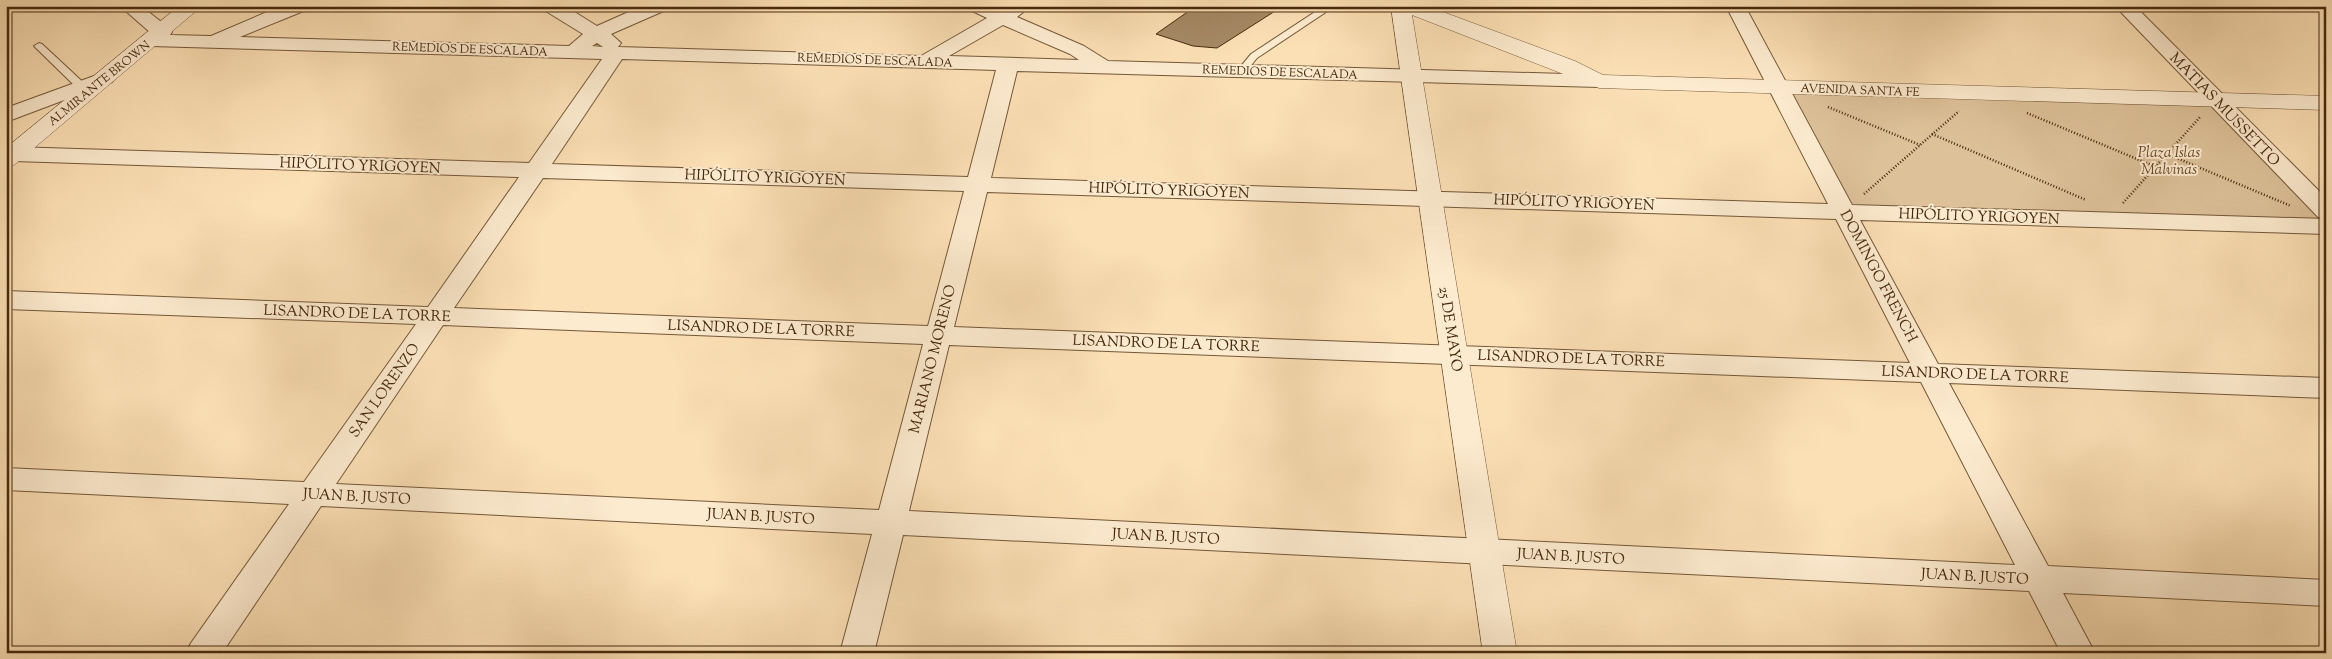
<svg xmlns="http://www.w3.org/2000/svg" width="2332" height="659" viewBox="0 0 2332 659" font-family="'Sorts Mill Goudy',serif">
	<rect width="100%" height="100%" fill="#fce0b5"/>
	<filter id="stains"><feTurbulence type="fractalNoise" baseFrequency=".004" numOctaves="4"/><feColorMatrix values="0 0 0 0 .2 0 0 0 0 .09 0 0 0 0 .02 0 0 0 .5 -.17"/></filter>
	<radialGradient id="worn" r=".72"><stop offset=".6" stop-color="#630" stop-opacity="0"/><stop offset="1" stop-color="#630" stop-opacity=".3"/></radialGradient>
	<path fill="#ddc199" stroke="#927654" d="M1778 87 2216 100 2326 212V227L1844 211Z"/>
	<path fill="#a58965" stroke="#472a0e" d="M1196 6H1283L1217 48 1193 46 1156 34Z"/>
	<g fill="none" stroke-linecap="round" stroke-linejoin="round">
		<defs>
			<g id="service">
				<path d="M1324 6H1335L1257 58 1245 73H1239L1237 71 1251 54Z"/>
				<path d="M39 43 42 44 86 85V89H78L36 48 34 46Z"/>
			</g>
			<g id="minor">
				<path d="M120 6H141L169 28 172 32 170 35 211 36 281 6H308L306 10 240 37 569 46 583 34 544 10 542 6H565L597 26 642 6H668L666 10 611 34 621 43 618 47 921 56 987 18 970 10 968 6H994L1002 10 1008 6H1031L1017 17 1084 46 1108 61 1599 75 1606 77 1609 81 1606 85 1599 87 1017 71 991 178 1828 204 1726 6H1745L1852 205 2326 219V234L1860 220 1938 364 2326 378V398L1949 383 2048 566 2326 580V606L2063 593 2095 653H2061L2029 591 903 535 874 653H840L872 534 321 506 222 653H186L191 643 289 504 6 490V468L304 482 416 324 6 309V291L428 307 519 177 13 161 6 159V149L13 147 529 163 602 59 151 46 144 44 141 40 144 36 152 34ZM1003 25 1070 54 1079 60 949 56ZM597 43 603 47 592 46ZM622 59 996 70 968 177 552 164ZM543 178 964 191 928 326 454 308ZM987 192 1836 219 1910 363 954 327ZM443 325 923 344 879 510 336 484ZM949 345 1921 382 2015 565 909 511Z"/>
				<path d="M2115 6H2135L2326 198V219L2318 217Z"/>
				<path d="M105 72 112 74 115 78 112 82 6 122V108Z"/>
			</g>
			<g id="tertiary">
				<path d="M179 6H202L14 165 6 167V148Z"/>
				<path d="M1391 6H1427L1575 61 1603 75 2326 96V110L1599 88 1412 15 1517 653H1483Z"/>
			</g>
		</defs>
		<use href="#service" stroke="#745838" stroke-width="2"/>
		<use href="#minor" stroke="#745838" stroke-width="2"/>
		<use href="#tertiary" stroke="#745838" stroke-width="1"/>
		<g stroke="#472a0e" stroke-width="2.5" stroke-dasharray="1 2" stroke-linecap="butt">
			<path d="M1828 107 1920 145"/>
			<path d="M2027 113 2156 167"/>
			<path d="M1932 134 2086 200"/>
			<path d="M2167 154 2291 206"/>
			<path d="M1864 194 1959 111"/>
			<path d="M2123 203 2201 116"/>
		</g>
		<use href="#service" fill="#fdebcf" fill-rule="evenodd"/>
		<use href="#minor" fill="#fdebcf" fill-rule="evenodd"/>
		<use href="#tertiary" fill="#fdebcf" fill-rule="evenodd"/>
	</g>
	<g text-anchor="middle" stroke-width="4" stroke-linejoin="round" paint-order="stroke">
		<g font-size="12" fill="#472a0e" stroke="#fdebcf">
			<text transform="translate(470 49) rotate(2)" y="4">REMEDIOS DE ESCALADA</text>
			<text transform="translate(875 60) rotate(2)" y="4">REMEDIOS DE ESCALADA</text>
			<text transform="translate(1280 72) rotate(2)" y="4">REMEDIOS DE ESCALADA</text>
			<text transform="translate(99 83) rotate(-39)" y="4">ALMIRANTE BROWN</text>
			<text transform="translate(1860 90) rotate(2)" y="4">AVENIDA SANTA FE</text>
		</g>
		<g font-size="15" fill="#472a0e" stroke="#fdebcf">
			<text transform="translate(2225 109) rotate(46)" y="5">MATIAS MUSSETTO</text>
			<text transform="translate(360 165) rotate(2)" y="5">HIPÓLITO YRIGOYEN</text>
			<text transform="translate(765 177) rotate(2)" y="5">HIPÓLITO YRIGOYEN</text>
			<text transform="translate(1169 190) rotate(2)" y="5">HIPÓLITO YRIGOYEN</text>
			<text transform="translate(1574 202) rotate(2)" y="5">HIPÓLITO YRIGOYEN</text>
			<text transform="translate(1979 216) rotate(2)" y="5">HIPÓLITO YRIGOYEN</text>
			<text transform="translate(1879 276) rotate(62)" y="5">DOMINGO FRENCH</text>
			<text transform="translate(357 313) rotate(2)" y="5">LISANDRO DE LA TORRE</text>
			<text transform="translate(761 328) rotate(2)" y="5">LISANDRO DE LA TORRE</text>
			<text transform="translate(1451 329) rotate(81)" y="5">25 DE MAYO</text>
			<text transform="translate(1166 343) rotate(2)" y="5">LISANDRO DE LA TORRE</text>
			<text transform="translate(1571 358) rotate(2)" y="5">LISANDRO DE LA TORRE</text>
			<text transform="translate(932 359) rotate(-76)" y="5">MARIANO MORENO</text>
			<text transform="translate(1975 374) rotate(2)" y="5">LISANDRO DE LA TORRE</text>
			<text transform="translate(384 390) rotate(-55)" y="5">SAN LORENZO</text>
			<text transform="translate(357 496) rotate(3)" y="5">JUAN B. JUSTO</text>
			<text transform="translate(761 516) rotate(3)" y="5">JUAN B. JUSTO</text>
			<text transform="translate(1166 536) rotate(3)" y="5">JUAN B. JUSTO</text>
			<text transform="translate(1571 556) rotate(3)" y="5">JUAN B. JUSTO</text>
			<text transform="translate(1975 576) rotate(3)" y="5">JUAN B. JUSTO</text>
		</g>
		<g font-size="15" font-style="italic" fill="#65482a" stroke="#fdebcf">
			<text x="2169" y="157">Plaza Islas<tspan x="2169" dy="17">Malvinas</tspan></text>
		</g>
	</g>
	<rect width="2332" height="659" fill="none" stroke="#fce0b5" stroke-width="25"/>
	<rect x="8" y="8" width="2317" height="644" fill="none" stroke="#472a0e" stroke-width="2.5"/>
	<rect x="12" y="12" width="2307" height="634" fill="none" stroke="#472a0e"/>
	<rect width="100%" height="100%" filter="url(#stains)"/>
	<rect width="100%" height="100%" fill="url(#worn)"/>
</svg>
